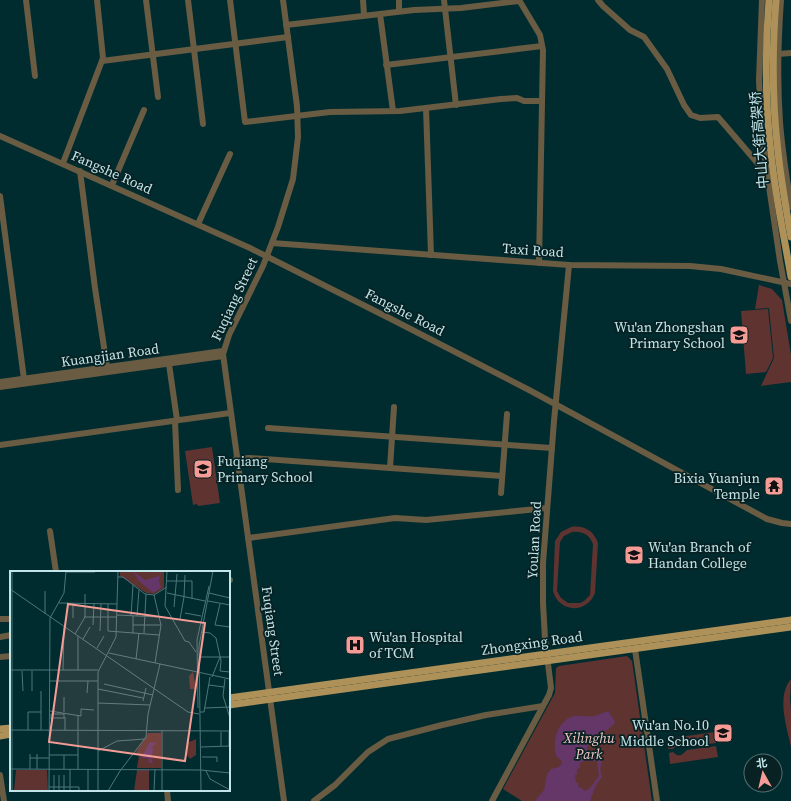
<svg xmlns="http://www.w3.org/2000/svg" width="791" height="801" viewBox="0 0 791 801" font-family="'Source Serif 4','Noto Sans SC',serif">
	<rect width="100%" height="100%" fill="#002c30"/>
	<g fill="#5f3330" fill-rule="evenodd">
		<path d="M759 285 772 289 782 300 791 355V382L761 386 774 358 769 308 755 309Z"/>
		<path d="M768 309 773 358 766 372 746 374 741 311Z"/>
		<path d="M212 447 220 503 198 506 197 504 193 505 185 451Z"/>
		<path d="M571 527C584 525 594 531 598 543L595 593C587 614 559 613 553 591L555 541 561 532ZM572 532C582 531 589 534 593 544L590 595 584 601 580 603H568L561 598 557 591 560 542 564 536Z"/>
		<path d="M627 656 632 661 652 801H522L503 789 555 693 556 668 559 666Z"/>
		<path d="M791 679 790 699 791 710V747C787 727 776 697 791 679Z"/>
		<path d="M714 732 716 743 685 747 678 744 673 749H668L667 739Z"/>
		<path d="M716 746 718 757 670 764 669 753 673 752C679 758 682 755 687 750Z"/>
	</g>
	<path fill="#643768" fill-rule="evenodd" d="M609 711C610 716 614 718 615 723L607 730 597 734 588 745 587 750 590 756 599 755 603 758 600 768 602 777 596 785 590 801H535L544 790 547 774 551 769 559 767 562 763 561 760 556 756C552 740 558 720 574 716 581 715 587 717 594 716 599 715 604 712 609 711ZM584 761H597L599 776 589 789 585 791 582 788H579L578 783H576L575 775 577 774V769L580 768V763Z"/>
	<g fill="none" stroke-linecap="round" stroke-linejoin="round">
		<g stroke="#695c42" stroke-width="6">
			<path d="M26 0 35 76"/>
			<path d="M146 0 158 97"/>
			<path d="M188 0 203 124"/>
			<path d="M230 0 245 122 330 112 400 111 501 99 517 98 524 101H542"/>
			<path d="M283 0 297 106 298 137 293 179 278 227 263 266 229 335 223 354 284 801"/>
			<path d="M363 0 364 15"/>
			<path d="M399 0V11"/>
			<path d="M444 0 456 105"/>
			<path d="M519 0 540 35 543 50 539 263"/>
			<path d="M598 0 603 6 630 30 644 37 667 69 684 105 691 115 700 118 718 117 766 173"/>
			<path d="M762 0 759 80 762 139 780 261 791 321"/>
			<path d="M781 0C778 41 777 81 780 122 782 150 787 179 791 207"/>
			<path d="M380 14 393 111"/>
			<path d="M286 25 414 10 461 8 519 1"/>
			<path d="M778 54 791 53"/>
			<path d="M102 61 288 37"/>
			<path d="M386 65 542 46"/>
			<path d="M426 108 431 255"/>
			<path d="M0 136 250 248 393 320 531 391 767 519 782 523 791 524"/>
			<path d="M63 163 103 58 97 0"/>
			<path d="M80 171 95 288 107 367"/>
			<path d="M112 185 144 110"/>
			<path d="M0 196 24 379"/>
			<path d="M198 224 230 154"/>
			<path d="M272 243 569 265 690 266 721 269 791 284"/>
			<path d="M169 364 177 420"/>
			<path d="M0 382 223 351"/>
			<path d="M0 387 223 356"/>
			<path d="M175 421 178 490"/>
			<path d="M268 428 552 448"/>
			<path d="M0 445 230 413"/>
			<path d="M236 459 250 458 502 476"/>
			<path d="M390 468 394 407"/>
			<path d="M501 493 507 414"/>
			<path d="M50 531 56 572"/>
			<path d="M248 538 395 518 426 520 547 508"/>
			<path d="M229 580H230"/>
			<path d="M0 619H11"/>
			<path d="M0 637 11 635"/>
			<path d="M635 649 657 801"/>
			<path d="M0 657 11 656"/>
			<path d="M0 775 4 801"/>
			<path d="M167 790 168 801"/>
			<path d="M314 801 335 785 368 752 388 739 442 725 486 715 543 706"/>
			<path d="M492 801 549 695 551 688 545 639 543 603V563L554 421 569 265"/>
		</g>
		<g stroke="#ad9159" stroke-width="7">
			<path d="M769 0C765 51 765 102 771 153 775 194 784 236 791 277"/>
			<path d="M776 0C772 51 772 102 778 152 781 181 786 209 791 237"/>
			<path d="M229 698 791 620"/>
			<path d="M229 705 791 627"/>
			<path d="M0 729 11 728"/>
			<path d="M0 736 11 734"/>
		</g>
	</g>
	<defs>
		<symbol id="school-square" viewBox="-11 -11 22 22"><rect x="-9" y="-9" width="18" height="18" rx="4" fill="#f59c96" stroke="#082123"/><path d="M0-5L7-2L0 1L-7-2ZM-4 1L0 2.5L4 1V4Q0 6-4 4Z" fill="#111"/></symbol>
		<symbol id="temple-square" viewBox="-11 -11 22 22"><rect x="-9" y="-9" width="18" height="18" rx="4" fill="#f59c96" stroke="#082123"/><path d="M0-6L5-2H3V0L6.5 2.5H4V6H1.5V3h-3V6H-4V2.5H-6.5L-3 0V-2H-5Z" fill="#111"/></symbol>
		<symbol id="university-square" viewBox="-11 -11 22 22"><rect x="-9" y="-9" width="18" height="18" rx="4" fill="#f59c96" stroke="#082123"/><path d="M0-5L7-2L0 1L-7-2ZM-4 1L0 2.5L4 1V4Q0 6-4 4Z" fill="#111"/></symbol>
		<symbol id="hospital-square" viewBox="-11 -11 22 22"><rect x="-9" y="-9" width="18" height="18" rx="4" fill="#f59c96" stroke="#082123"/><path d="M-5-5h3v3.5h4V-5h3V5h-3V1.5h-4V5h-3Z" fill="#111"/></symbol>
	</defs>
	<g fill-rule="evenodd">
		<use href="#school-square" x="728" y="324" width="22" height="22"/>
		<use href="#school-square" x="192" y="458" width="22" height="22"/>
		<use href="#temple-square" x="763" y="475" width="22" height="22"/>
		<use href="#university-square" x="623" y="544" width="22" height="22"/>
		<use href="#hospital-square" x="344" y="634" width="22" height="22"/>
		<use href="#school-square" x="712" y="722" width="22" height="22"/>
	</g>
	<g text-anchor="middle" stroke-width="3.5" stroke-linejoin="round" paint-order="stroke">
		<g font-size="14" fill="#c1e5e9" stroke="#082123">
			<text transform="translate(759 140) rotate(-95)" y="5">中山大街高架桥</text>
			<text transform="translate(112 172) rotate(24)" y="5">Fangshe Road</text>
			<text transform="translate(533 250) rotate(4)" y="5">Taxi Road</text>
			<text transform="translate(234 299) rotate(-65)" y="5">Fuqiang Street</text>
			<text transform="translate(405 312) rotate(27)" y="5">Fangshe Road</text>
			<text transform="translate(110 355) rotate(-8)" y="5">Kuangjian Road</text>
			<text transform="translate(534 540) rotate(-87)" y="5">Youlan Road</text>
			<text transform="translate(273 631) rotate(82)" y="5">Fuqiang Street</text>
			<text transform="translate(532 643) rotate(-8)" y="5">Zhongxing Road</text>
		</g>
		<g font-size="14" fill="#c1e5e9" stroke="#082123" text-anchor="end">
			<text x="725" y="332">Wu'an Zhongshan<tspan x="725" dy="16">Primary School</tspan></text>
			<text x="217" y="466" text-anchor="start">Fuqiang<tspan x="217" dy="16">Primary School</tspan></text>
			<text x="760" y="483">Bixia Yuanjun<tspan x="760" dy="16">Temple</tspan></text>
			<text x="648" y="552" text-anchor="start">Wu'an Branch of<tspan x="648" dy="16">Handan College</tspan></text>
			<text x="369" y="642" text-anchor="start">Wu'an Hospital<tspan x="369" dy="16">of TCM</tspan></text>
			<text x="709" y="730">Wu'an No.10<tspan x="709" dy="16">Middle School</tspan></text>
		</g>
		<g font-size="14" font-style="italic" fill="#f3c7c4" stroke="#082123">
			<text x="589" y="743">Xilinghu<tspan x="589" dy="16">Park</tspan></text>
		</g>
	</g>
	<g transform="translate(10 571)">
		<rect width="220" height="220" fill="#002c30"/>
		<path d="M110 0H154V17L144 23 136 22 110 5ZM183 101 186 118H180L179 105ZM138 162H151V197H127L129 184 126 181ZM186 168V184L180 188 177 184V172ZM6 199H37L38 220H4ZM127 199H139V220H124Z" fill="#5f3330"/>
		<path d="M123 0 135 9 149 5 151 0 149 10 151 17 143 22 129 10ZM140 171 147 172 141 177 144 178 141 186 143 192H139L138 187H131Z" fill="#643768"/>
		<path fill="none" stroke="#4d767a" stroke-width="1" d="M157 0 155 35 175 70 179 71 186 81M56 1H85M108 6H113L135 23 144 24 157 16M157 10H182V28M0 18 178 141 189 143M157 22 195 30M199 22 220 27M144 24 151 54 145 92M198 30 220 34M49 32 107 33M98 33V60L149 64M210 33 205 54 220 56M164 36 167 3M175 42 191 45M35 43V20M107 44 148 46M121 45 123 14M127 45 129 19M74 46H107M63 47V32M170 48 174 26 175 4M83 54 84 32M123 54H151M90 60 91 33M192 61 200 62 206 67 211 90 210 100 220 101M123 62V45M134 62 136 23M65 63 75 46V23M73 68 80 56M87 77 94 65M99 82 220 108M190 86H220M126 88 129 62M0 99H88M53 99 54 56M68 99V65M12 100 13 120M202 106 210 86M215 108 213 125 220 147M40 110H88M94 113 143 124M199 114 214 116M88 118 133 127M22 120V100M31 120V159M77 122 78 110M133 130 136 117M88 132 140 134M188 137 187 69 199 15M194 137 220 136M40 140 71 145V138L84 139M54 141V126M190 141H194L200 106M40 147H54V143H41V146M0 159 220 160M18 159V141H31M55 159V146M68 159V145M152 160V220M211 161V175M219 175V161M191 176 220 175M88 180 107 170 135 168M27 183V198M39 184H68M192 186H207V191M20 187H39M0 198 191 199M20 198V183M54 198V184M68 198V160M78 198V220M191 199 220 202M196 200 200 208 220 219M49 204V220M54 204V220M39 216H69V220M2 220V0M39 220 40 47 54 22 56 0M44 220V204M60 220V198M88 220V101L106 66 108 0M98 220 110 200 136 166 138 143 150 93M144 220 145 198M191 220 189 75 203 0"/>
		<path fill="#f59c96" fill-opacity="0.15" stroke="#f59c96" stroke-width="2" d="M58 33 195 52 175 190 39 171Z"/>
		<rect width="220" height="220" fill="none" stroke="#c1e5e9" stroke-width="2"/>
	</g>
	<g transform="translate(763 773) rotate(352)"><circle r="19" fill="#082123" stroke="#526f72"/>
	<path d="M0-3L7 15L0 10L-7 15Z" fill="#f59c96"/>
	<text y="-6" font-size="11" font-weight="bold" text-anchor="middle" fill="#c1e5e9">北</text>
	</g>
</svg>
